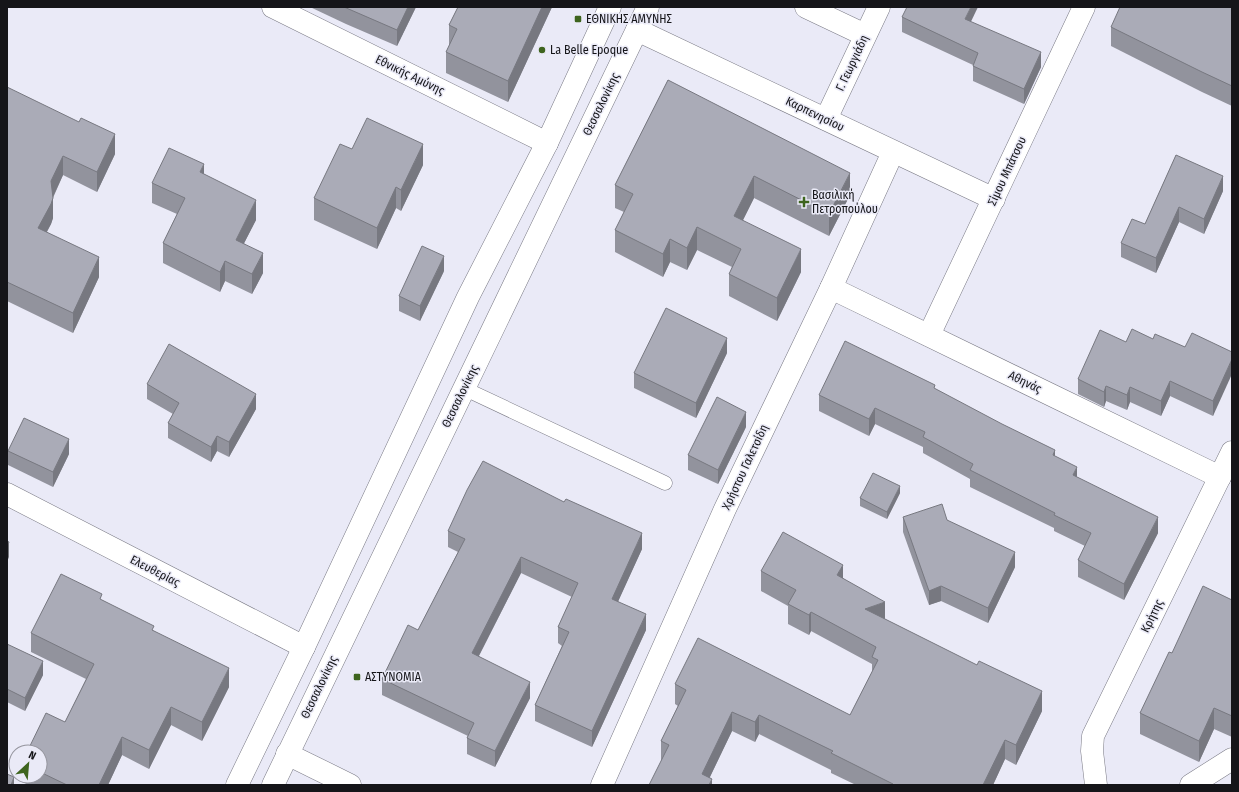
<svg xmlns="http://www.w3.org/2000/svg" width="1239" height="792" viewBox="0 0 1239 792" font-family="'Fira Sans Condensed',sans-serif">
	<rect width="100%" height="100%" fill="#eaeaf7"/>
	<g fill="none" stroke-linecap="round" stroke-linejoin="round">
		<defs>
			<path id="lane" d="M463 388 665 483"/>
			<g id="street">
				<path d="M273 7 547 143"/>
				<path d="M806 7 865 35"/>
				<path d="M637 30 994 199"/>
				<path d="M826 119 879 7"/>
				<path d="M831 288 1220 477"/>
				<path d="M929 335 1084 7"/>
				<path d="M7 494 304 647"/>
				<path d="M602 785 725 509 831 288 893 152"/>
				<path d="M1096 785 1092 751 1093 736 1232 452"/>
			</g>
			<g id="secondary">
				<path d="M287 754 350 785"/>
				<path d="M237 785 304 647 468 297 547 143 610 7"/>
				<path d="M273 785 648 7"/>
				<path d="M1191 785 1232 759"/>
			</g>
		</defs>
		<use href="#lane" stroke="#7a7a85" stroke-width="15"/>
		<use href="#street" stroke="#7a7a85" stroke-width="23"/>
		<use href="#secondary" stroke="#7a7a85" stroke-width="23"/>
		<use href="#lane" stroke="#fff" stroke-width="14"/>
		<use href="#street" stroke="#fff" stroke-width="22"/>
		<use href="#secondary" stroke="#fff" stroke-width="22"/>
	</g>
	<g fill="#92939d">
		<path d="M310 7H416L397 46 346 24Z"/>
		<path d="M458 7H552L508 102 446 73V52L449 46V25Z"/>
		<path d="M1232 7V106L1202 92 1111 46V27Z"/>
		<path d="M902 17 971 22 1041 67 1024 104 973 81V65L902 32Z"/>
		<path d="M668 80 850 195 829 236 754 198 743 220 801 272 777 321 729 296V274L732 267 697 250 687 270 670 262 663 277 615 252V230L624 212 615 208V185Z"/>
		<path d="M7 87 115 154 97 192 63 175 53 198V218L51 224 47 232 99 277 73 333 7 301Z"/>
		<path d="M352 149 423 165 401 211 396 208 377 249 314 220V198Z"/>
		<path d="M1176 155 1223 191 1204 234 1179 222 1156 273 1121 257V243L1145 224Z"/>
		<path d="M204 174 256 220 244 243 263 273 252 294 225 281 220 292 163 263V243L177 214 152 203V183Z"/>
		<path d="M444 271 420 321 399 311V296Z"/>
		<path d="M1153 339 1185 347 1232 352 1213 416 1170 396 1161 416 1130 402 1127 410 1106 401 1104 407 1078 394V379L1126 342Z"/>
		<path d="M727 353 696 418 634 388V373Z"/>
		<path d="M147 384 256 409 229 457 217 451 211 462 168 438V423L173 414 147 399Z"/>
		<path d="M935 389 1055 457 1077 477 1158 533 1124 600 1078 577V560L1085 546 1054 531V528L970 487V479L923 453V447L875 424 869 436 819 411V395Z"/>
		<path d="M746 427 718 484 688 470V455Z"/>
		<path d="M8 451 69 454 53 487 8 465Z"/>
		<path d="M900 493 887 519 860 506V498Z"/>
		<path d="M903 517 947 520 1015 567 988 623 941 601 929 605 903 532Z"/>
		<path d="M448 531 642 549 618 601 646 630 592 747 535 721V705L562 646 558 643V627L572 597 521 573 479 656 530 698 495 767 467 754V738L468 736 382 695V679L418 630 458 552 448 547Z"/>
		<path d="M761 571 843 578 885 619 1042 711 1016 765 1005 759 993 785H856L831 773V770L759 734 755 742 732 731 710 777 712 785 661 761V741L678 706 675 704V684L850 715 872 672V664L811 631 809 635 788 624V606L761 591Z"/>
		<path d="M102 600 154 631 229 687 202 741 171 725 149 769 122 755 108 785H29L22 782V776H40V752L65 722 86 679 31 652V633Z"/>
		<path d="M1232 600V737L1214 729 1199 762 1140 734V713L1172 653Z"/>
		<path d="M7 644 43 675 25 711 7 702Z"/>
	</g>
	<g fill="#777880">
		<path d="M408 7H416L397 46V30Z"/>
		<path d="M542 7H552L508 102V81Z"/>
		<path d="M971 7H978L965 34V19Z"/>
		<path d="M1041 52V67L1024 104V89Z"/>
		<path d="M115 134V154L97 192V172Z"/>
		<path d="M423 144V165L401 211V190Z"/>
		<path d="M63 156V175L51 201V181Z"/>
		<path d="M204 164V184L200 172Z"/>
		<path d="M850 173V195L829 236V214Z"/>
		<path d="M754 176V198L734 238V216Z"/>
		<path d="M1223 176V191L1204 234V219Z"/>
		<path d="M396 187V208L377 249V228Z"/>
		<path d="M53 198V218L51 224 38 247V228Z"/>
		<path d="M256 200V220L236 259V240Z"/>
		<path d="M1179 207V222L1156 273V258Z"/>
		<path d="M697 227V250L687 270V248Z"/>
		<path d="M670 239V262L663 277V254Z"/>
		<path d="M801 249V272L777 321V298Z"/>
		<path d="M263 253V273L252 294V274Z"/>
		<path d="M444 256V271L420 321V306Z"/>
		<path d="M99 257V277L73 333V313Z"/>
		<path d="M225 261V281L220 292V272Z"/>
		<path d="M727 338V353L696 418V403Z"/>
		<path d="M1232 359V374L1213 416V401Z"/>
		<path d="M1170 381V396L1161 416V401Z"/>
		<path d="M1106 386V401L1104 407V392Z"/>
		<path d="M1130 387V402L1127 410V395Z"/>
		<path d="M256 394V409L229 457V442Z"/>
		<path d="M875 408V424L869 436V419Z"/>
		<path d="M746 412V427L718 484V470Z"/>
		<path d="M217 436V451L211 462V447Z"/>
		<path d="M69 439V454L53 487V472Z"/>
		<path d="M1055 450V466L1053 455Z"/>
		<path d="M1077 467V484L1073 475Z"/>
		<path d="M900 486V493L887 519V512Z"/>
		<path d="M1158 517V533L1124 600V584Z"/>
		<path d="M642 533V549L612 615V599Z"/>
		<path d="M9 542V557L7 562V547Z"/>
		<path d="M1015 552V567L988 623V608Z"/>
		<path d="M521 557V573L472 669V653Z"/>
		<path d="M843 565V585L837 575Z"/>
		<path d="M941 586V601L929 605V591Z"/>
		<path d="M885 602V622L865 609Z"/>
		<path d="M811 612V631L809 635V615Z"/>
		<path d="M646 614V630L592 747V731Z"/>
		<path d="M43 661V675L25 711V698Z"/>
		<path d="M229 668V687L202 741V722Z"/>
		<path d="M530 682V698L495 767V751Z"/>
		<path d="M1042 691V711L1016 765V745Z"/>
		<path d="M171 707V725L149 769V750Z"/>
		<path d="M1214 708V729L1199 762V741Z"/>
		<path d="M732 712V731L706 785 702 774Z"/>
		<path d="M759 715V734L755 742V722Z"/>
		<path d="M122 737V755L108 785H99Z"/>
		<path d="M1005 740V759L993 785H983Z"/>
		<path d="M14 777V785H11Z"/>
		<path d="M712 779V785H709Z"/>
	</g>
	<g fill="#aaabb7" stroke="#777880">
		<path d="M344 7H408L397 30Z"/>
		<path d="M458 7H542L508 81 446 52 457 29 449 25Z"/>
		<path d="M907 7H971L965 19 1041 52 1024 89 973 66 978 53 902 17Z"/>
		<path d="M1120 7H1232V86L1202 72 1111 27Z"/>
		<path d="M668 80 850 173 829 214 754 176 734 216 801 249 777 298 729 274 741 249 697 227 687 248 670 239 663 254 615 230 633 194 615 185Z"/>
		<path d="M7 87 79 122 81 118 115 134 97 172 63 156 51 181 53 198 51 204 38 228 99 257 73 313 7 282Z"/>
		<path d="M367 118 423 144 401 190 396 187 377 228 314 198 340 144 352 149Z"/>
		<path d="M169 148 204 164 200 172 256 200 236 240 263 253 252 274 225 261 220 272 163 243 185 198 152 183Z"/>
		<path d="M1176 155 1223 176 1204 219 1179 207 1156 258 1121 243 1132 219 1145 224Z"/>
		<path d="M422 246 444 256 420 306 399 296Z"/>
		<path d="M666 308 727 338 696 403 634 373Z"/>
		<path d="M1132 329 1153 339 1155 334 1185 347 1192 333 1232 352V359L1213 401 1170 381 1161 401 1130 387 1127 395 1106 386 1104 392 1078 379 1100 330 1126 342Z"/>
		<path d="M845 341 935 385 934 388 1002 424 1055 450 1053 455 1077 467 1073 475 1158 517 1124 584 1078 560 1091 533 1054 515 1055 513 970 470 973 464 923 437 925 432 875 408 869 419 819 395Z"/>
		<path d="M169 344 256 394 229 442 217 436 211 447 168 423 179 403 147 384Z"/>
		<path d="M717 397 746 412 718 470 688 455Z"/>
		<path d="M24 418 69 439 53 472 8 451Z"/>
		<path d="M483 461 564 502 566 499 642 533 612 599 646 614 592 731 535 705 569 632 558 627 578 583 521 557 472 653 530 682 495 751 467 738 474 723 382 679 408 625 418 630 465 539 448 531 467 490Z"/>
		<path d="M873 473 900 486 887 512 860 498Z"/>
		<path d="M942 504 947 520 1015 552 988 608 941 586 929 591 903 517Z"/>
		<path d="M783 532 843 565 837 575 885 602 865 609 977 665 979 661 1042 691 1016 745 1005 740 983 785H892L893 784 831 753 833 751 759 715 755 722 732 712 702 774 712 779 709 785H649L669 745 661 741 686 690 675 684 698 638 850 715 878 660 872 657 876 647 811 612 809 615 788 604 796 590 761 571Z"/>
		<path d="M7 541 9 542 7 547Z"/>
		<path d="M61 574 102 594 100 599 154 626 152 630 229 668 202 722 171 707 149 750 122 737 99 785H67L40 772V752H27L46 713 65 722 94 664 31 633Z"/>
		<path d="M1203 586 1232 600V716L1214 708 1199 741 1140 713 1169 652 1172 653Z"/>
		<path d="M7 644 43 661 25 698 7 689Z"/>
		<path d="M7 774 14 777 11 785H7Z"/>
	</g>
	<g fill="#3e641e" stroke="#eaeaf7" stroke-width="1.5">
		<rect x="574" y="15" width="8" height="8" rx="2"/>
		<circle cx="542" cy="50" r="4"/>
		<path d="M802 196h4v4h4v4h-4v4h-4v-4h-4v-4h4z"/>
		<rect x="353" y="673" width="8" height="8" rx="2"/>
	</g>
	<g text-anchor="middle" stroke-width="3" stroke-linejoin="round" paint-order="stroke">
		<g font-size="12" fill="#151519" stroke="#eaeaf7" text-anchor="start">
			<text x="586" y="23">ΕΘΝΙΚΗΣ ΑΜΥΝΗΣ</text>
			<text x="550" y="54">La Belle Epoque</text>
			<text x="812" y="199">Βασιλική<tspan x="812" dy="14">Πετροπούλου</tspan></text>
			<text x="365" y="681">ΑΣΤΥΝΟΜΙΑ</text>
		</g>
		<g font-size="12" fill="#151519" stroke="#eaeaf7">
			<text transform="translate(852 63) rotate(-65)" y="4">Γ. Γεωργιάδη</text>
			<text transform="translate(410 75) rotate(26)" y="4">Εθνικής Αμύνης</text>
			<text transform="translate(601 104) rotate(-64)" y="4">Θεσσαλονίκης</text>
			<text transform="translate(815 114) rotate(26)" y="4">Καρπενησίου</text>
			<text transform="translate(1007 171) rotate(-65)" y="4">Σίμου Μπάτσου</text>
			<text transform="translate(1025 382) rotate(26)" y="4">Αθηνάς</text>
			<text transform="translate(460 396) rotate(-64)" y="4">Θεσσαλονίκης</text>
			<text transform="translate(745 467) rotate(-65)" y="4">Χρήστου Γαλετσίδη</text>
			<text transform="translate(155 571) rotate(27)" y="4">Ελευθερίας</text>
			<text transform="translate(1152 616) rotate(-64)" y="4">Κρήτης</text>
			<text transform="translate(319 687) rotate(-64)" y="4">Θεσσαλονίκης</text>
		</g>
	</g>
	<rect width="1239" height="792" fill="none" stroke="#151519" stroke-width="16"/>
	<g transform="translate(28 764) rotate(26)"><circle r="19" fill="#eaeaf7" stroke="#95959e"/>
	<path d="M0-3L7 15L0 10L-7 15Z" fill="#3e641e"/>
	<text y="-6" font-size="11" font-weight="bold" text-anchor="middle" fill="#151519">N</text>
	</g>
</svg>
